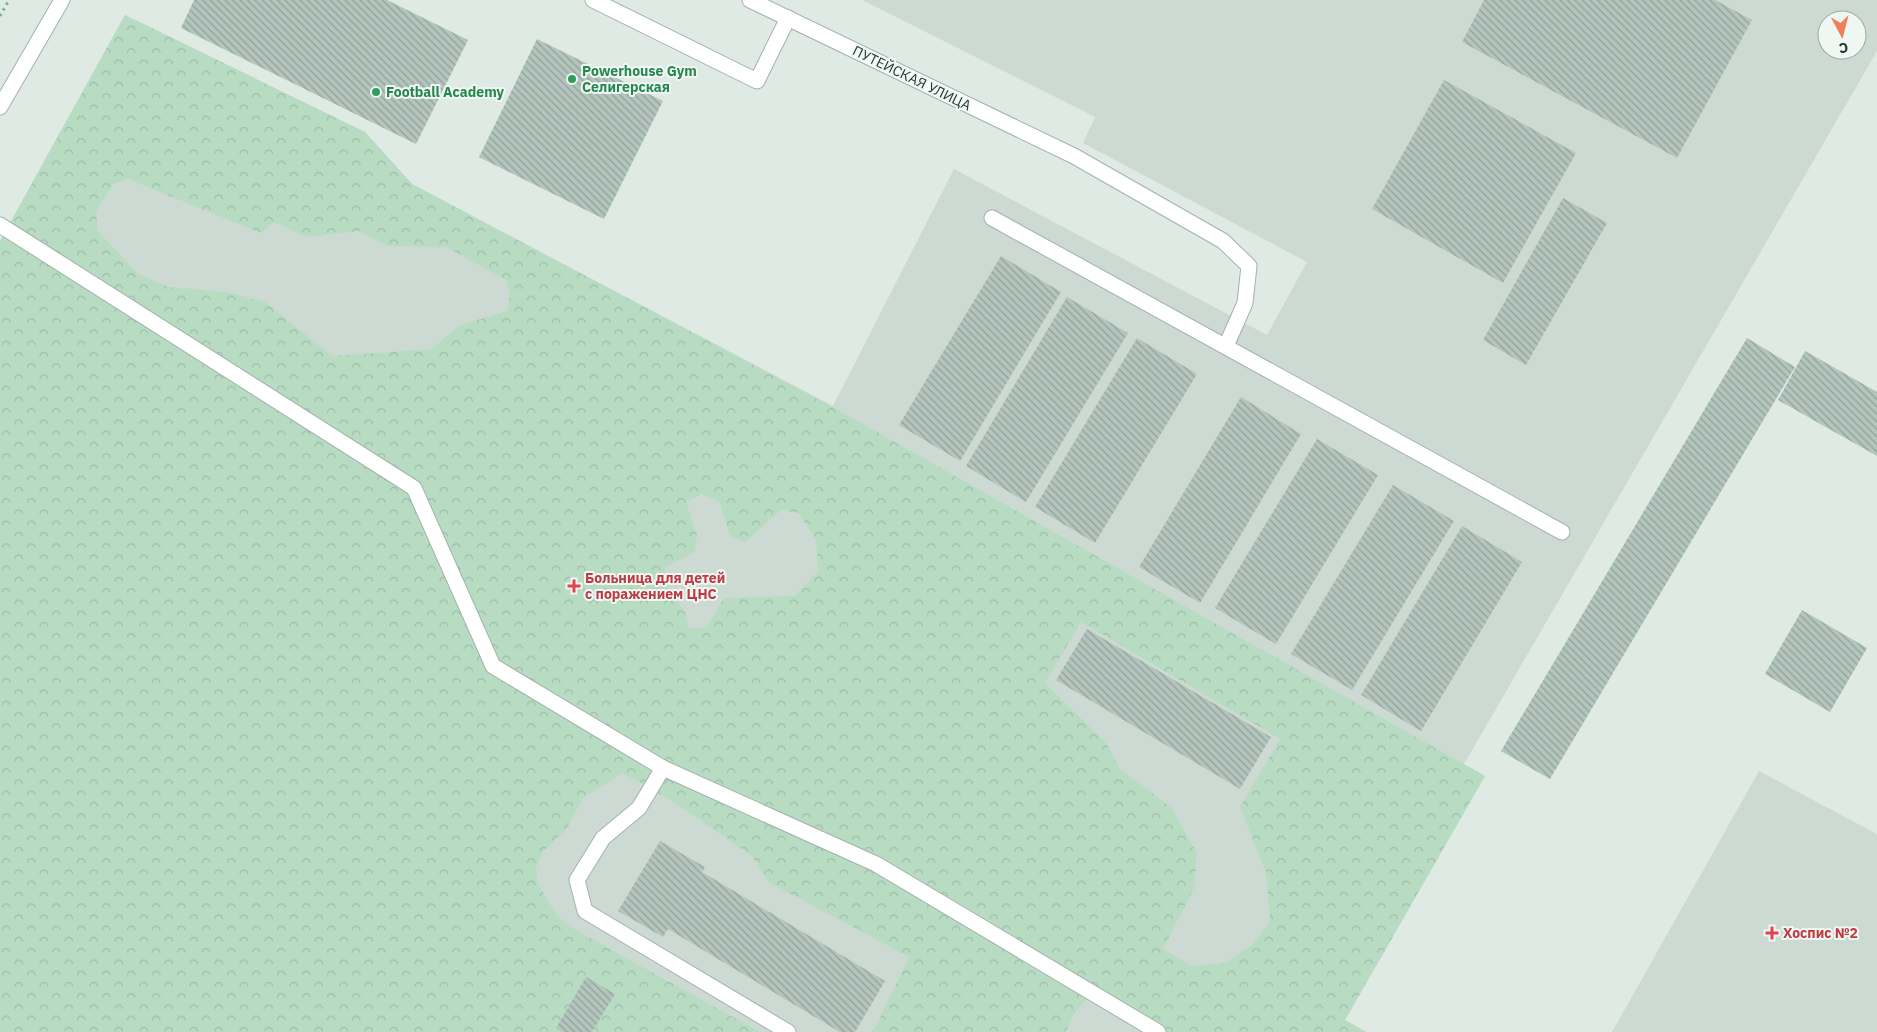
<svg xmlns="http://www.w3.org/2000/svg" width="1877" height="1032" viewBox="0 0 1877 1032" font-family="'IBM Plex Sans',sans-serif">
	<defs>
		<pattern id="forest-crowns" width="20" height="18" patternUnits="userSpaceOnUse" patternTransform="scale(1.25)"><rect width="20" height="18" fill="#b7dcc2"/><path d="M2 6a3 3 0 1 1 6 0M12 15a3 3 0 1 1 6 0" fill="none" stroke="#9dbea7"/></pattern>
		<pattern id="building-back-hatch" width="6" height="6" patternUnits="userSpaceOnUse" patternTransform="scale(1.25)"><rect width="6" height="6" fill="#b4c5be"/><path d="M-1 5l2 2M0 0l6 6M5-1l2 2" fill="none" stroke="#92a19b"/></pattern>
	</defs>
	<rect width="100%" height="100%" fill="#dfeae5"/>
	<g fill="#cddad4" fill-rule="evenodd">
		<path d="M862 0H1877V51L1464 764 1485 776 1345 1020 1366 1032H0V241L125 15 365 132 412 184 833 406 954 169 1267 335 1307 262 1083 143 1095 117ZM1827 20H1857V50H1827Z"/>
		<path d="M1759 771 1877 834V1032H1612Z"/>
	</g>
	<path fill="url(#forest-crowns)" fill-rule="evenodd" d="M125 15 365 132 412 184 833 407 1485 776 1345 1020 1366 1032H1148L1089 996 1072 1017 1066 1032H871L874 1030 909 957 768 882 752 856 675 803 623 773 583 798 567 828 543 852 536 867 538 884 556 914 569 926 760 1032H592L614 995 586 978 556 1028 562 1032H0V241ZM128 179 261 233 274 222 306 237 359 231 387 246 446 247 506 280 510 295 507 311 458 326 432 349 332 356 265 302 227 292 169 287 138 274 98 231 96 212 113 184ZM702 494 720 503 730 536 744 543 781 510 798 513 816 539 818 572 794 596 724 598 706 628H689L685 612 665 583V567L695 552 697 535 686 502ZM1081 622 1280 739 1240 807 1266 873 1270 921 1253 944 1225 963 1193 966 1163 949 1194 888 1197 853 1172 808 1120 769 1106 743 1045 683Z"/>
	<g fill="url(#building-back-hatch)">
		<path d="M194 0H387L468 40 416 144 181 28Z"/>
		<path d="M1484 0H1715L1752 20 1677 158 1462 42Z"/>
		<path d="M537 39 663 101 604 219 479 157Z"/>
		<path d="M1444 80 1576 153 1503 283 1372 209Z"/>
		<path d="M1563 198 1607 223 1526 365 1483 340Z"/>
		<path d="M1001 256 1061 292 960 461 899 425Z"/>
		<path d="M1067 297 1128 333 1026 502 966 466Z"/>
		<path d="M1137 338 1197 374 1095 543 1035 507Z"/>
		<path d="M1747 338 1795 367 1550 779 1501 751Z"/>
		<path d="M1805 351 1877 392V456L1778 400Z"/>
		<path d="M1241 397 1301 434 1200 603 1139 567Z"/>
		<path d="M1317 439 1378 475 1276 644 1215 608Z"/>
		<path d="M1393 485 1454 521 1352 690 1291 654Z"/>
		<path d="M1462 526 1522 562 1421 731 1361 695Z"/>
		<path d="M1802 610 1867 648 1830 712 1765 674Z"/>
		<path d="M1087 629 1271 737 1240 789 1056 680Z"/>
		<path d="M660 841 705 867 702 872 885 981 855 1032H840L668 929 663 937 618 911Z"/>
		<path d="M586 977 615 994 592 1032H562L556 1028Z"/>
	</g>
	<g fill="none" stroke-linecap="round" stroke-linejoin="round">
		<defs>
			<g id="minor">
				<path d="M593 0 757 81 788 18"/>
				<path d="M750 0 1074 156 1223 241 1249 266 1245 303 1226 346"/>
				<path d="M0 107 62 0"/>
				<path d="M992 218 1562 532"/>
				<path d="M0 225 414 488 493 666 663 768 639 808 603 838 577 880 585 911 788 1032"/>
				<path d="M663 768 876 864 1158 1032"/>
			</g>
		</defs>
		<use href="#minor" stroke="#a2b2ac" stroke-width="17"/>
		<path stroke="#7faea0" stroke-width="3" stroke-dasharray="2.5 4" stroke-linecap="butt" d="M0 16 9 0"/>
		<use href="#minor" stroke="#fff" stroke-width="15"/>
	</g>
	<g fill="#2e9e5b" stroke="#eff7f3" stroke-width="2">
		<circle cx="572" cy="79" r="5"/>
		<circle cx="376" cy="92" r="5"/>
	</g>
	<g fill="#e0444e" stroke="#eff7f3" stroke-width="2">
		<path d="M571.5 578.5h5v5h5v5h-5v5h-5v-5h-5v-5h5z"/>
		<path d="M1769.5 925.5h5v5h5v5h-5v5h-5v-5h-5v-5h5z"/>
	</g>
	<g text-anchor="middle" stroke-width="4" stroke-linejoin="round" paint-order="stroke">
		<g font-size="14" font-weight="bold" fill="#27864d" stroke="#eff7f3" text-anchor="start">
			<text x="582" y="76">Powerhouse Gym<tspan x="582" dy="16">Селигерская</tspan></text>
			<text x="386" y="97">Football Academy</text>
		</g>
		<g font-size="14" fill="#203a33" stroke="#eff7f3">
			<text transform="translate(912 78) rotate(26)" y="5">ПУТЕЙСКАЯ УЛИЦА</text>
		</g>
		<g font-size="14" font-weight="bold" fill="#be3a42" stroke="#eff7f3" text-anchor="start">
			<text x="585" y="583">Больница для детей<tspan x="585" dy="16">с поражением ЦНС</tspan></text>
			<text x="1783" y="938">Хоспис №2</text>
		</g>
	</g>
	<g transform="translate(1842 35) rotate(173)"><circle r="24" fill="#eff7f3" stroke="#9caba6"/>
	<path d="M0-4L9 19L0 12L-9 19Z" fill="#f17f56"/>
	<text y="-8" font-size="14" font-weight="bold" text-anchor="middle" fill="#203a33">С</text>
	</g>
</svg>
